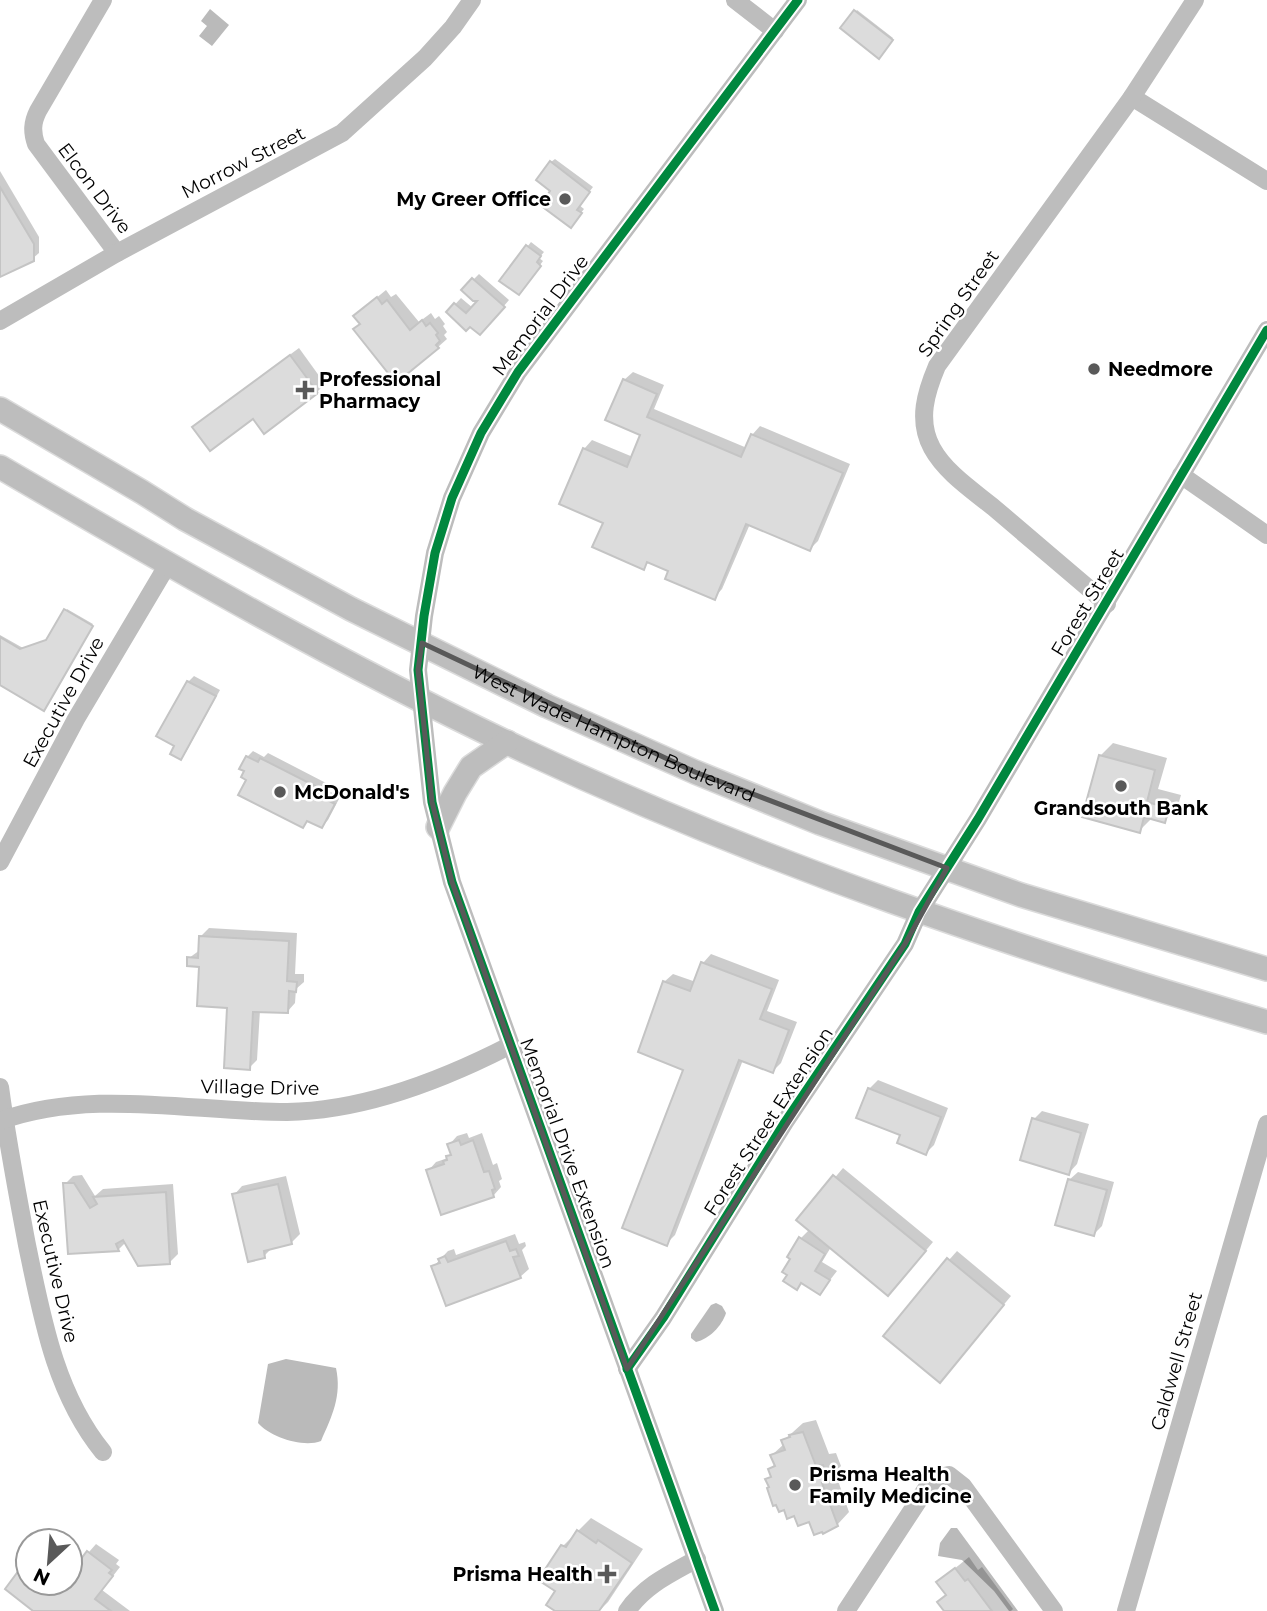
<svg xmlns="http://www.w3.org/2000/svg" width="1267" height="1611" viewBox="0 0 1267 1611" font-family="Montserrat,sans-serif">
	<rect width="100%" height="100%" fill="#fff"/>
	<g fill="#bababa">
		<path d="M210 9 229 25 212 46 199 36 207 26 201 21Z"/>
		<path d="M716 1303 722 1306 726 1313C722 1326 709 1339 696 1342L691 1338V1334L711 1305Z"/>
		<path d="M286 1359 336 1368C342 1396 332 1416 321 1441 303 1448 270 1437 258 1423L268 1364Z"/>
		<path d="M951 1528H957L1018 1611H1009L994 1591 962 1560 938 1556 940 1543Z"/>
	</g>
	<g fill="#0003">
		<path d="M857 10 893 38 879 56 842 28Z"/>
		<path d="M555 159 593 187 579 205 584 209 574 222 553 191 551 162Z"/>
		<path d="M0 171 39 237V253L32 259 0 275Z"/>
		<path d="M531 242 544 252 539 258 543 261 522 289 501 280Z"/>
		<path d="M479 274 509 300 486 327 448 312 461 298 473 308 481 300 463 290Z"/>
		<path d="M386 290 391 297 396 294 419 322 431 313 435 319 439 316 445 324 443 326 447 332 444 335 447 339 438 347 396 380 362 324 364 308Z"/>
		<path d="M299 348 325 384 317 392 203 419Z"/>
		<path d="M633 372 664 385 654 409 747 448 752 435 760 426 850 464 818 541 810 549 750 524 722 589 714 598 670 570 650 561 644 567 605 522 584 449 592 440 633 457 642 434 624 380Z"/>
		<path d="M67 609 93 624 45 707 0 683V635L23 648 49 639Z"/>
		<path d="M194 676 220 690 186 752 180 758 177 745 159 735 188 682Z"/>
		<path d="M1113 743 1167 758 1158 789 1181 795 1177 809 1164 821 1152 818 1139 831 1100 756Z"/>
		<path d="M253 751 264 757 268 753 326 783 323 788 340 797 328 820 322 826 309 820 303 826 249 779 247 757Z"/>
		<path d="M209 928 297 933 295 974H304V982L296 989 295 1003 287 1012 260 1010 257 1060 249 1068 229 1006 201 965 189 958 200 950V937Z"/>
		<path d="M711 954 779 980 767 1011 797 1022 781 1063 773 1071 743 1060 675 1235 667 1243 685 1069 664 982 673 974 696 982 703 963Z"/>
		<path d="M878 1080 948 1108 934 1145 926 1153 902 1134 869 1089Z"/>
		<path d="M1042 1111 1089 1124 1077 1164 1069 1173 1034 1119Z"/>
		<path d="M467 1133 469 1138 482 1133 493 1165 497 1163 502 1179 499 1181 501 1187 493 1196 428 1171 436 1162 448 1158 452 1153 449 1145 457 1136Z"/>
		<path d="M843 1168 933 1242 897 1285 831 1247 822 1262 837 1271 820 1293 801 1238 810 1229 799 1220Z"/>
		<path d="M1078 1172 1114 1182 1102 1226 1094 1234 1069 1180Z"/>
		<path d="M82 1175 95 1196 103 1189 173 1184 178 1254 170 1262 126 1242 119 1249 69 1252 65 1184 73 1176Z"/>
		<path d="M286 1176 300 1234 291 1243 273 1247 264 1256 234 1195 242 1186Z"/>
		<path d="M515 1234 519 1244 525 1242 526 1246 522 1250 529 1269 520 1277 433 1267 448 1251 454 1249 456 1255Z"/>
		<path d="M957 1251 1011 1296 948 1372 949 1260Z"/>
		<path d="M816 1420 829 1454 836 1453 841 1466 835 1472 849 1512 837 1525 810 1520 785 1508 768 1480 772 1475 770 1469 775 1464 772 1455 784 1444 783 1441 803 1423Z"/>
		<path d="M591 1518 643 1549 608 1602 599 1611H558V1591L563 1546Z"/>
		<path d="M96 1544 119 1560 116 1564 120 1567 102 1590 130 1611H35L7 1589 28 1561V1583H70V1564L77 1556 82 1560Z"/>
		<path d="M969 1557 978 1570 982 1567 1013 1609 1011 1611H946L947 1594 938 1582Z"/>
	</g>
	<g fill="#dcdcdc" stroke="#c4c4c4" stroke-width="2">
		<path d="M854 10 893 40 879 59 840 28Z"/>
		<path d="M550 161 590 192 577 210 582 213 571 228 540 205 550 191 536 180Z"/>
		<path d="M0 187 34 244V261L0 277Z"/>
		<path d="M526 245 541 256 537 262 541 266 519 295 499 281Z"/>
		<path d="M472 278 505 307 480 335 470 327 466 331 446 312 454 303 466 313 477 301H473L461 290Z"/>
		<path d="M377 297 382 304 387 300 410 330 422 320 426 326 430 323 438 333 436 335 440 341 436 345 439 348 396 383 353 329 360 324 353 316Z"/>
		<path d="M290 355 318 393 264 434 253 419 210 451 192 427Z"/>
		<path d="M623 379 657 394 647 417 741 457 751 434 843 473 810 551 746 524 715 600 665 579 668 571 647 562 644 570 592 547 603 523 559 504 583 448 627 467 640 435 605 420Z"/>
		<path d="M64 609 93 626 44 711 0 685V637L20 649 46 640Z"/>
		<path d="M187 681 216 696 181 760 170 754 174 746 156 736Z"/>
		<path d="M1099 755 1155 770 1147 802 1169 808 1165 823 1144 817 1140 833 1082 817Z"/>
		<path d="M246 756 258 762 260 758 321 789 318 795 335 804 322 828 307 821 303 828 238 795 246 780 241 777 244 771 239 769Z"/>
		<path d="M199 936 289 941 287 981 297 982 296 992 289 991 288 1013 253 1012 250 1070 224 1068 227 1008 197 1006 199 967 187 966V957L198 958Z"/>
		<path d="M701 962 772 989 760 1019 789 1030 773 1073 739 1060 667 1246 622 1228 683 1070 638 1052 663 981 690 991Z"/>
		<path d="M868 1088 941 1117 926 1155 897 1143 900 1135 856 1118Z"/>
		<path d="M1032 1118 1081 1133 1069 1175 1020 1160Z"/>
		<path d="M459 1140 461 1145 473 1140 484 1172 489 1171 495 1189 492 1190 494 1197 441 1215 426 1170 444 1164 443 1161 447 1160 446 1156 451 1155 447 1144Z"/>
		<path d="M833 1175 926 1251 888 1296 796 1220Z"/>
		<path d="M1068 1179 1107 1190 1094 1236 1055 1225Z"/>
		<path d="M63 1183H74L90 1208 97 1204 93 1197 166 1192 170 1264 138 1266 123 1240 116 1244 119 1251 68 1254Z"/>
		<path d="M278 1184 292 1244 264 1251 265 1258 248 1262 232 1194Z"/>
		<path d="M799 1237 825 1254 815 1271 830 1280 820 1295 801 1283 797 1290 783 1281 787 1275 782 1272 790 1259 787 1257Z"/>
		<path d="M506 1241 510 1251 516 1249 519 1256 513 1257 521 1278 446 1306 431 1266 440 1263 438 1259 445 1256 448 1262Z"/>
		<path d="M947 1258 1004 1305 940 1383 883 1336Z"/>
		<path d="M803 1432 816 1466 823 1465 829 1481 822 1483 838 1526 823 1534 822 1532 814 1535 809 1522 798 1526 794 1516 787 1519 784 1510 779 1512 776 1505 773 1506 767 1488 769 1487 765 1479 771 1477 768 1469 775 1466 770 1455 785 1450 781 1440 790 1437 789 1435Z"/>
		<path d="M577 1530 596 1543 598 1540 632 1563 599 1611H555L546 1605 555 1591 538 1580 561 1545 566 1547Z"/>
		<path d="M87 1551 112 1570 109 1573 113 1576 95 1599 111 1611H33L5 1589 28 1558V1583H70V1565L74 1568Z"/>
		<path d="M955 1568 965 1581 968 1579 992 1611H944L937 1602 946 1595 936 1582Z"/>
	</g>
	<g fill="none" stroke-linecap="round" stroke-linejoin="round">
		<defs>
			<g id="major">
				<path id="s1" d="M0 409 142 492 185 519 351 609 547 706 695 772 820 823 1021 895 1267 969"/>
				<path d="M0 467C173 568 346 667 527 752 766 864 1014 948 1267 1022"/>
				<path d="M438 827 455 793 471 767 507 742"/>
			</g>
		</defs>
		<use href="#major" stroke="#dbdbdb" stroke-width="26"/>
		<g stroke="#bdbdbd" stroke-width="18">
			<path d="M103 0 38 111C32 123 32 132 36 144L117 253"/>
			<path d="M735 0 775 31"/>
			<path d="M1132 97 1267 181"/>
			<path d="M0 321 117 253 342 133 425 58 453 27 472 0"/>
			<path d="M1181 475 1267 535"/>
			<path d="M1107 604C1069 572 1031 539 993 507 972 490 945 472 932 448 917 420 926 392 937 366L1132 97 1195 0"/>
			<path d="M0 862 76 719 168 564"/>
			<path d="M0 1087C7 1140 17 1192 27 1245 42 1317 55 1393 103 1452"/>
			<path d="M0 1121C91 1088 192 1112 287 1112 364 1111 443 1080 511 1045"/>
			<path d="M627 1369 663 1318 785 1122 905 944 919 912 978 819 1267 330"/>
			<path d="M627 1611C645 1585 670 1574 697 1559"/>
			<path d="M715 1611 452 882 432 802 418 670 424 616 435 553 452 498 481 433 518 372 798 0"/>
			<path d="M846 1611 926 1489 936 1478 949 1475 963 1486 1054 1611"/>
			<path d="M1126 1611 1267 1124"/>
		</g>
		<use href="#major" stroke="#bdbdbd" stroke-width="23"/>
		<defs>
			<g id="cycleway">
				<path d="M627 1369 663 1318 785 1122 905 944 919 912 978 819 1267 330"/>
				<path d="M715 1611 452 882 432 802 418 670 424 616 435 553 452 498 481 433 518 372 798 0"/>
			</g>
		</defs>
		<use href="#cycleway" stroke="#fff" stroke-width="13"/>
		<use href="#cycleway" stroke="#00873e" stroke-width="9"/>
	</g>
	<path fill="none" stroke="#595959" stroke-width="5" stroke-linejoin="round" d="M422 643 695 772 947 868 905 944 627 1369 452 882 432 802 418 670Z"/>
	<g fill="#595959" stroke="#fff" stroke-width="2.5">
		<circle cx="565" cy="199" r="7"/>
		<circle cx="1094" cy="369" r="7"/>
		<path d="M301.5 379.5h7v7h7v7h-7v7h-7v-7h-7v-7h7z"/>
		<circle cx="1121" cy="786" r="7"/>
		<circle cx="280" cy="792" r="7"/>
		<circle cx="795" cy="1485" r="7"/>
		<path d="M603.5 1563.5h7v7h7v7h-7v7h-7v-7h-7v-7h7z"/>
	</g>
	<g text-anchor="middle" stroke-width="5" stroke-linejoin="round" paint-order="stroke">
		<g font-size="19" fill="#000" stroke="#fff">
			<text transform="translate(243 162) rotate(-27)" y="7">Morrow Street</text>
			<text transform="translate(95 188) rotate(53)" y="7">Elcon Drive</text>
			<text transform="translate(958 303) rotate(-55)" y="7">Spring Street</text>
			<text transform="translate(540 315) rotate(-53)" y="7">Memorial Drive</text>
			<text transform="translate(1087 602) rotate(-59)" y="7">Forest Street</text>
			<text transform="translate(63 702) rotate(-61)" y="7">Executive Drive</text>
			<text dy="7" stroke="none"><textPath href="#s1" startOffset="695">West Wade Hampton Boulevard</textPath></text>
			<text transform="translate(260 1087) rotate(1)" y="7">Village Drive</text>
			<text transform="translate(768 1121) rotate(-57)" y="7">Forest Street Extension</text>
			<text transform="translate(568 1153) rotate(70)" y="7">Memorial Drive Extension</text>
			<text transform="translate(56 1271) rotate(77)" y="7">Executive Drive</text>
			<text transform="translate(1176 1361) rotate(-74)" y="7">Caldwell Street</text>
		</g>
		<g font-size="19" font-weight="bold" fill="#000" stroke="#fff" text-anchor="start">
			<text x="551" y="206" text-anchor="end">My Greer Office</text>
			<text x="1108" y="376">Needmore</text>
			<text x="319" y="386">Professional<tspan x="319" dy="22">Pharmacy</tspan></text>
			<text x="294" y="799">McDonald's</text>
			<text x="1121" y="815" text-anchor="middle">Grandsouth Bank</text>
			<text x="809" y="1481">Prisma Health<tspan x="809" dy="22">Family Medicine</tspan></text>
			<text x="593" y="1581" text-anchor="end">Prisma Health</text>
		</g>
	</g>
	<g transform="translate(49 1562) rotate(206)"><circle r="33" fill="#ffffff" stroke="#999999" stroke-width="2"/>
	<path d="M0-5L12 26L0 18L-12 26Z" fill="#595959"/>
	<text y="-10" font-size="19" font-weight="bold" text-anchor="middle" fill="#000000">N</text>
	</g>
</svg>
